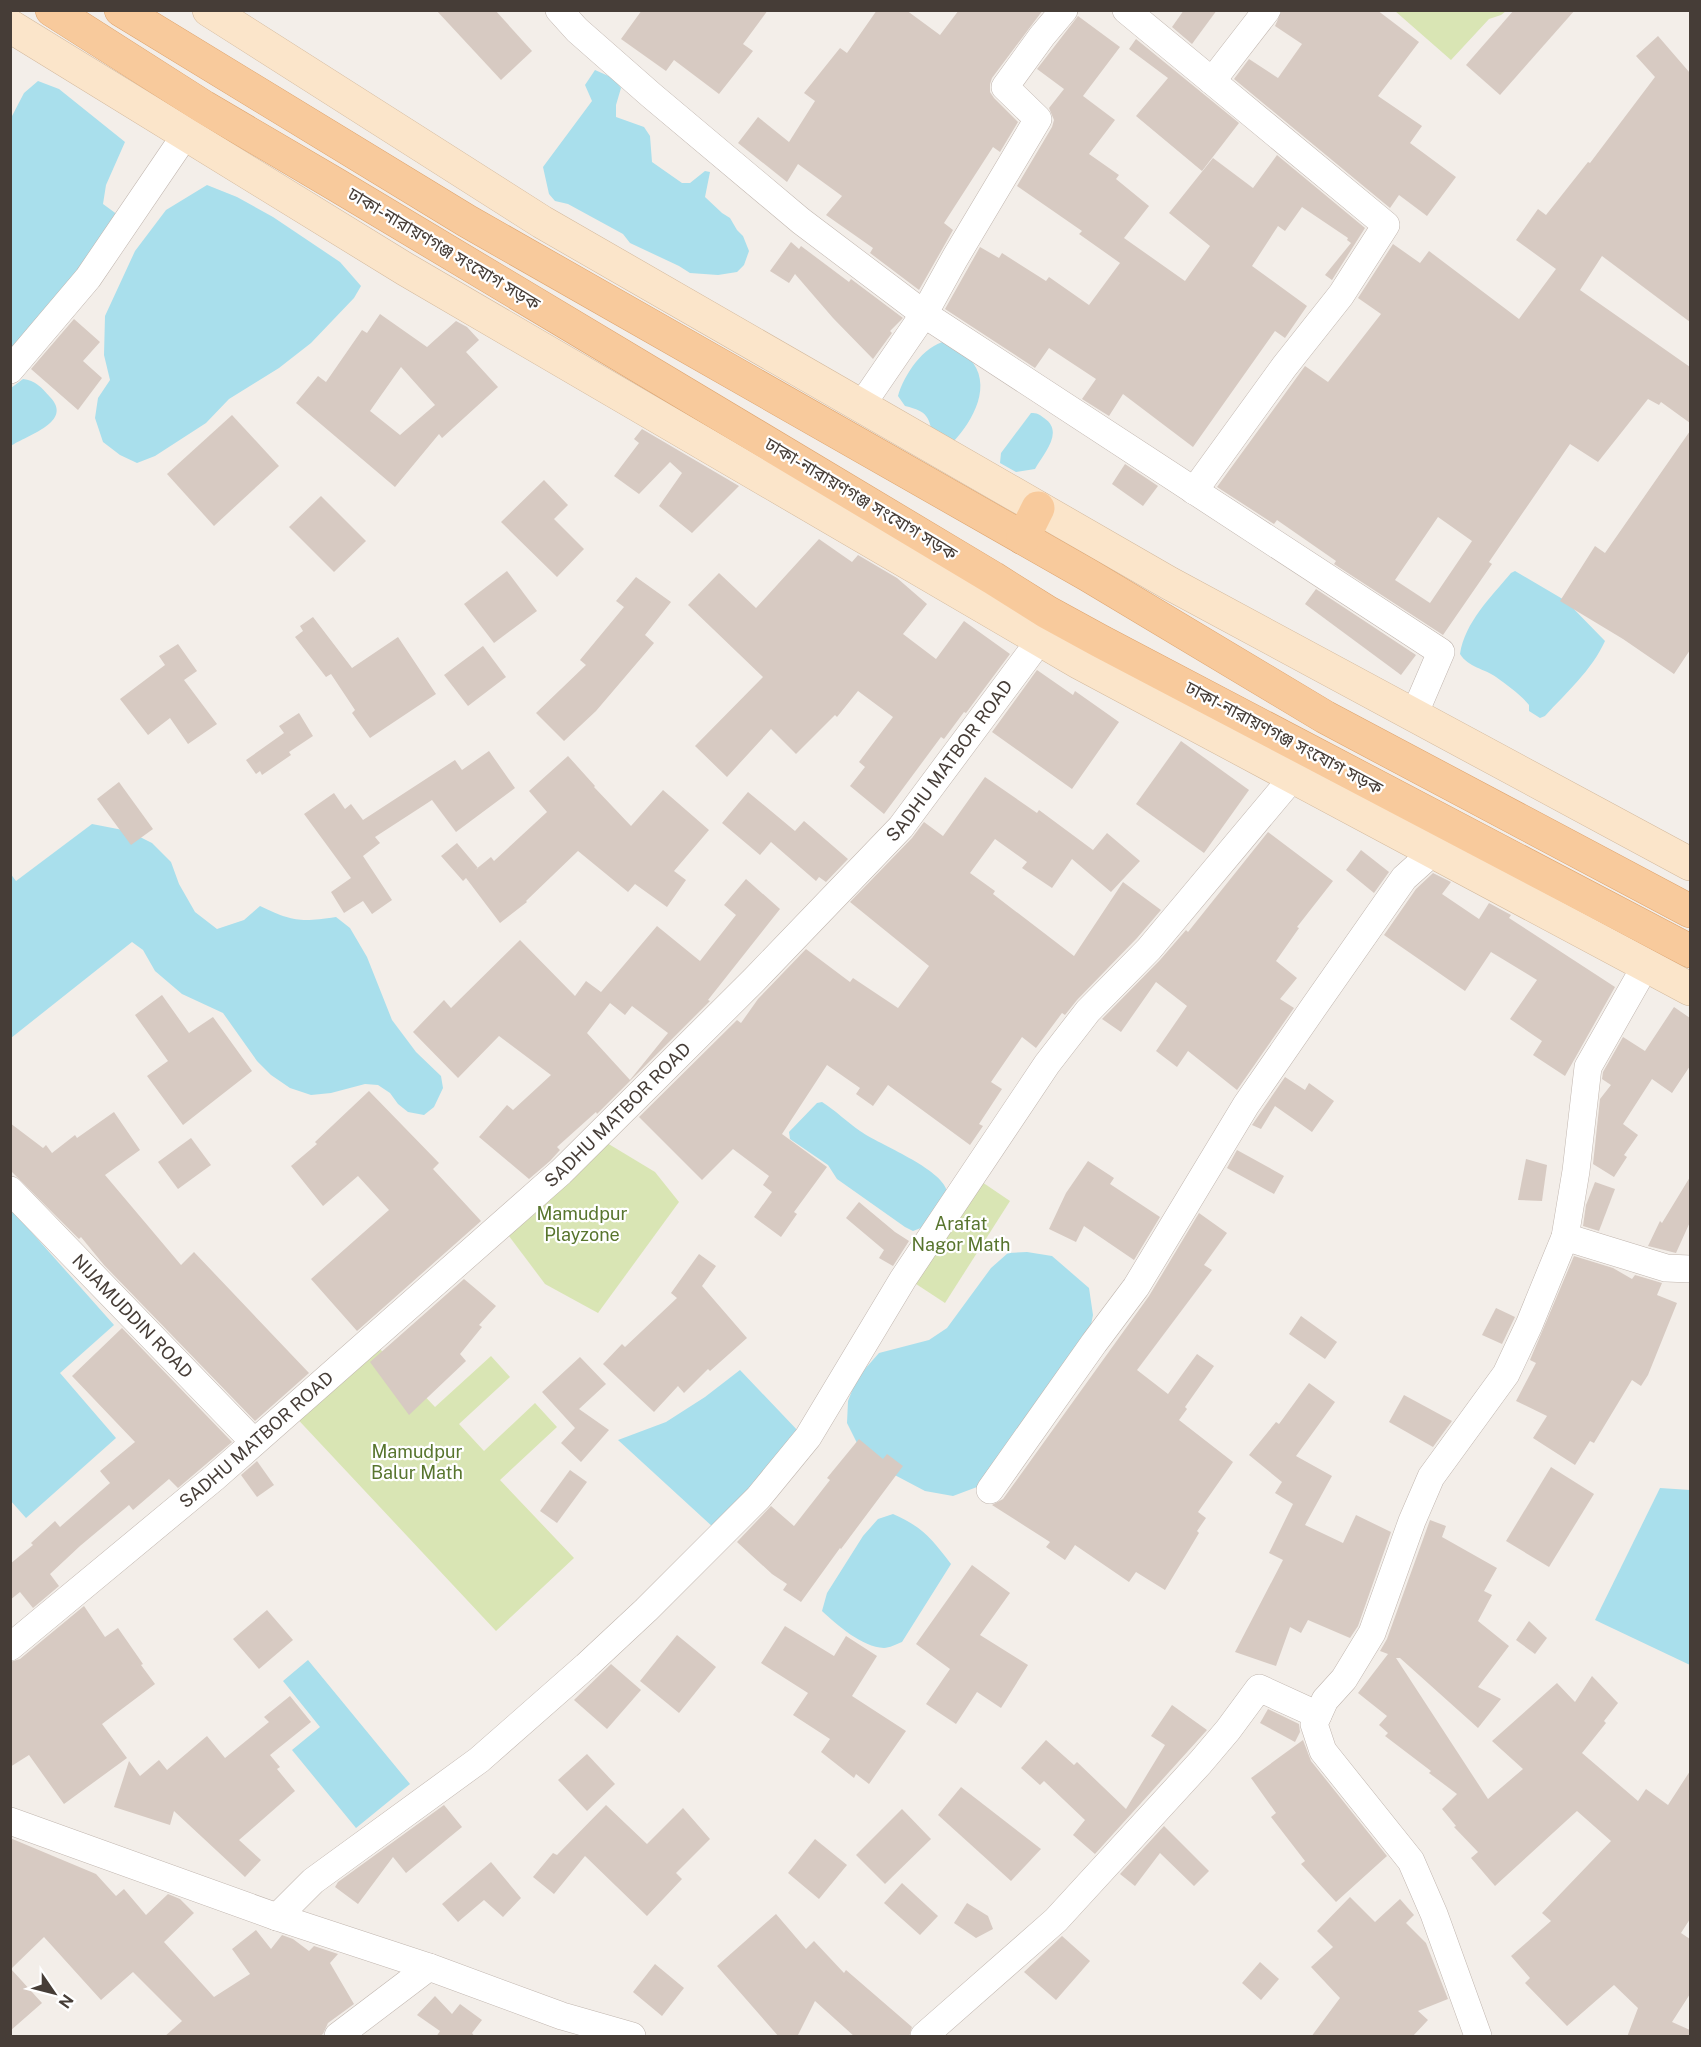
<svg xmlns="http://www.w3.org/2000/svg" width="1701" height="2047" viewBox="0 0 1701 2047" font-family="'Public Sans','Noto Sans Bengali',sans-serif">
	<rect width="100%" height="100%" fill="#f3eee9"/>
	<g fill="#d9e5b4">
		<path d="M1395 11 1506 10V11L1501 15 1489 19 1451 60Z"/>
		<path d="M602 1140 655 1172 679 1202 598 1313 545 1284 503 1228Z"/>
		<path d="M979 1180 1010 1201 945 1303 910 1280Z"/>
		<path d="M380 1349 435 1407 491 1356 510 1377 459 1424 484 1451 535 1403 557 1427 500 1480 574 1558 496 1631 290 1411Z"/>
	</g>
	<g fill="#a9dfec">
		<path d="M595 70 613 78 621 88 616 105V117L644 127 650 136 652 162 682 183H690L705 171 710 172 705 197 722 213 730 218 737 230 743 236 749 251 744 265 737 272 718 275 690 273 679 266 630 243 623 234 568 204 555 201 549 194 543 167 592 101 585 85Z"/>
		<path d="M38 81 59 89 125 142 106 185 103 204 118 215 11 359V118L24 93Z"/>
		<path d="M207 185 237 197 273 217 340 262 361 286 354 298 311 343 279 368 229 399 206 423 155 456 137 463 120 455 103 442 95 418 98 398 110 380 104 355 105 316 135 251 166 210Z"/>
		<path d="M946 341C953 346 963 351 969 358 994 384 973 421 953 442L934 439C928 416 929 412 905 406L898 396C904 375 923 346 946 341Z"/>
		<path d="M23 379C35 380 42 388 50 397 74 422 27 435 11 446V388Z"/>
		<path d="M1031 413C1037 413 1039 414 1044 418 1065 432 1043 454 1035 469L1016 472 1000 463 1001 453Z"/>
		<path d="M1515 571 1566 601 1605 641C1592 670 1566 693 1545 716L1540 718 1529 711V705C1520 694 1507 685 1496 677 1485 669 1468 667 1460 654 1465 622 1491 597 1511 573Z"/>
		<path d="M92 824 128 831 152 843 171 862 179 884 195 912 217 929 244 920 260 906C293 922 301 922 336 917L350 928 367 957 392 1020 416 1052 441 1076 443 1088 434 1107 424 1115 408 1112 398 1104 390 1093 378 1085 365 1084 331 1093 311 1095 290 1088 271 1075 257 1061 223 1013 182 994 155 971 143 950 132 942 11 1038 10 873 16 881Z"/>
		<path d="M822 1102C835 1110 847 1122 860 1131 880 1145 941 1168 947 1191L926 1226 913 1231 905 1227 837 1179 828 1165 790 1139 789 1132 817 1103Z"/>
		<path d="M10 1208 114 1325 60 1373 116 1438 26 1518 10 1500Z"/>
		<path d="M1027 1252 1052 1256 1089 1288 1093 1315 1090 1330 997 1463 977 1487 953 1496 925 1491 889 1472 859 1447 847 1423 848 1401 857 1378 879 1353 929 1340 947 1328 991 1268 1008 1253Z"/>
		<path d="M740 1370 800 1433 714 1528 618 1440 666 1422 705 1397Z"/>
		<path d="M1660 1488 1690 1490V1665L1595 1620Z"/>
		<path d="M893 1514C924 1528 931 1538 951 1564L902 1642C897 1644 889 1648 884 1648 862 1647 837 1625 822 1611L827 1593 863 1536 878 1519Z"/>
		<path d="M308 1660 410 1784 356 1828 292 1750 320 1727 283 1681Z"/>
	</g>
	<g fill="#d7cac2" fill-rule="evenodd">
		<path d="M436 10H495L532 51 501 80Z"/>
		<path d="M642 10H768L743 44 753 51 719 94 674 60 666 71 621 39Z"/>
		<path d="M877 10H906L940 35 959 10H1043L992 78 990 84V92L994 98 1018 122 1000 152 993 147 944 223 953 230 919 290 870 253 873 248 826 215 842 196 798 164 787 182 738 143 758 117 789 142 815 101 804 93 840 48 847 53Z"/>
		<path d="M1184 10H1217L1192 44 1172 27Z"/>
		<path d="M1282 10H1377L1419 42 1378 96 1422 126 1410 143 1456 177 1427 216 1399 195 1390 208 1234 79 1249 59 1278 78 1302 44 1275 26Z"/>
		<path d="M1514 10H1575L1500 95 1466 65Z"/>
		<path d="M1078 16 1120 47 1083 96 1115 120 1089 154 1119 175 1116 179 1149 206 1124 238 1185 281 1210 246 1169 213 1213 158 1253 188 1277 155 1365 228 1332 280 1325 275 1351 243 1347 240 1348 238 1302 207 1285 231 1278 226 1252 266 1307 306 1285 338 1275 331 1193 447 1123 394 1109 416 1082 399 1096 379 1049 348 1035 368 945 309 980 247 999 258 1002 253 1046 281 1049 277 1089 305 1120 263 1079 234 1082 231 1017 186 1052 127 1054 120 1049 108 1064 89 1037 69Z"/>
		<path d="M1658 36 1690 73V322L1602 256 1580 290 1690 367V423L1661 402 1659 405 1648 399 1598 462 1570 444 1489 562 1492 564 1443 635 1334 564 1336 561 1277 520 1274 524 1217 487 1305 366 1328 382 1381 314 1358 298 1393 244 1420 263 1429 251 1519 319 1556 269 1516 240 1538 209 1546 215 1588 162 1590 163 1655 77 1636 56ZM1438 517 1472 541 1430 603 1395 580Z"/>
		<path d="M1136 39 1239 123 1202 171 1136 116 1168 78 1129 49Z"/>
		<path d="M791 242 799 249 801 246 849 282 851 279 903 318 890 331 892 333 873 359 833 318 795 274 789 283 770 271Z"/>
		<path d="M380 314 427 347 456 321 467 327 479 340 466 352 498 387 442 438 439 434 395 487 296 403 318 376 326 382 362 330 367 333ZM401 367 435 405 400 435 370 411Z"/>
		<path d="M74 319 100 342 83 361 102 378 78 410 31 369Z"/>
		<path d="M232 415 279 466 214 526 167 474Z"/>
		<path d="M642 429 739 486 692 533 659 506 682 473 670 462 639 494 614 476 639 443 634 439Z"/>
		<path d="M1690 431V650L1674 674 1623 639 1560 601 1595 546 1605 553Z"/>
		<path d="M1125 464 1158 486 1143 506 1112 484Z"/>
		<path d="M544 480 568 505 554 519 584 549 557 577 501 522Z"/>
		<path d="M321 496 366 541 334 572 289 527Z"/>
		<path d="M819 539 852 562 858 555 897 578 927 604 903 634 936 659 964 621 1010 654 966 713 964 712 944 739 941 737 884 814 850 786 865 767 859 762 893 717 858 691 837 717 835 715 796 754 771 729 727 777 695 746 763 677 688 605 719 573 756 608Z"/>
		<path d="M507 571 537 611 494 643 464 604Z"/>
		<path d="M636 577 671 602 645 635 654 643 596 711 564 741 536 713 586 665 580 660 624 607 616 601Z"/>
		<path d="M1316 589 1416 655 1401 675 1305 604Z"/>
		<path d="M313 617 352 668 398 637 436 694 370 738 352 713 355 710 331 674 326 677 295 637 303 631 300 626Z"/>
		<path d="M178 644 197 671 184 680 217 724 188 744 170 718 148 735 120 699 165 665 159 656Z"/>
		<path d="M483 646 506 677 468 706 444 675Z"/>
		<path d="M1037 670 1073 695 1075 691 1119 722 1072 789 992 732Z"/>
		<path d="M299 713 313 736 289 752 291 755 262 775 260 771 256 774 246 760 284 733 279 726Z"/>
		<path d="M1181 741 1249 790 1204 853 1136 804Z"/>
		<path d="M489 751 515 788 456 832 432 800 375 837 380 843 363 856 392 900 372 914 363 901 344 913 331 892 351 878 304 814 334 793 345 809 351 804 363 820 455 760 462 770Z"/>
		<path d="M568 756 595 786 594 787 631 826 663 790 709 830 674 871 686 880 667 907 635 884 628 892 578 851 526 901 527 902 500 923 466 878 463 881 441 856 457 843 478 868 475 870 491 857 494 861 547 812 529 791Z"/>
		<path d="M985 777 1037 813 1039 810 1093 850 1107 833 1140 861 1111 892 1072 859 1052 888 1022 868 1027 862 995 839 970 873 995 891 993 894 1074 956 1123 882 1161 910 1137 938 1077 1000 1065 1015 1062 1013 1036 1048 1022 1037 991 1082 1002 1089 979 1124 983 1126 970 1145 888 1085 873 1106 856 1094 860 1088 827 1065 782 1134 827 1167 794 1212 797 1214 781 1237 754 1217 772 1192 763 1185 769 1176 733 1149 702 1180 639 1117 737 1020 741 1023 758 999 806 949 850 982 853 978 898 1008 929 966 850 902 912 838 924 822 943 836Z"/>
		<path d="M119 782 153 829 131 845 97 799Z"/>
		<path d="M748 792 795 831 804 821 848 859 826 882 819 877 816 881 771 842 760 855 722 823Z"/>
		<path d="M1268 832 1333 881 1297 927 1299 928 1276 961 1297 978 1280 999 1294 1008 1237 1090 1188 1051 1177 1067 1156 1051 1187 1006 1156 982 1121 1032 1102 1019 1160 960 1186 930 1188 932Z"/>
		<path d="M1361 850 1389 872 1374 893 1346 870Z"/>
		<path d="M1433 873 1451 882 1442 894 1479 919 1489 903 1511 915 1509 918 1615 987 1565 1076 1533 1055 1542 1041 1510 1019 1537 980 1491 952 1465 991 1384 935 1416 889Z"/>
		<path d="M746 879 780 909 708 1000 710 1001 597 1114 596 1112 557 1147 560 1150 550 1161 529 1179 479 1137 507 1105 513 1110 551 1075 499 1036 458 1078 413 1032 444 1000 451 1008 520 940 575 996 586 981 601 992 657 926 700 961 736 915 724 905ZM610 1003 625 1015 632 1006 668 1033 630 1080 587 1033Z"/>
		<path d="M162 995 189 1033 213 1017 252 1071 183 1125 147 1076 168 1061 135 1015Z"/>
		<path d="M1674 1007 1690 1018V1066L1672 1093 1652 1079 1623 1124 1638 1135 1624 1155 1627 1157 1614 1177 1593 1164 1600 1099 1611 1085 1602 1079 1603 1072 1623 1037 1645 1051Z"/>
		<path d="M1285 1077 1305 1090 1309 1083 1334 1101 1312 1132 1275 1106 1261 1129 1252 1125Z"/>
		<path d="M369 1091 439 1163 433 1169 481 1221 357 1331 311 1279 389 1210 358 1176 323 1206 291 1166 317 1144 315 1142Z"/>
		<path d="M114 1112 140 1150 105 1175 181 1265 194 1252 309 1373 255 1421 104 1265 81 1237 79 1239 10 1170V1123L43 1148 46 1145 52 1153 75 1135 77 1138Z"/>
		<path d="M191 1138 211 1165 178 1189 158 1162Z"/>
		<path d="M1237 1150 1284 1176 1274 1194 1227 1168Z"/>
		<path d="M1526 1159 1547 1165 1542 1201 1518 1200Z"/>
		<path d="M1088 1161 1114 1178 1110 1184 1160 1217 1134 1260 1084 1226 1076 1242 1049 1229 1066 1193Z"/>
		<path d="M1690 1177V1222L1676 1253 1648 1246 1660 1221 1662 1223Z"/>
		<path d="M1595 1182 1615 1189 1599 1231 1583 1226 1586 1205Z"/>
		<path d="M859 1202 895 1232 909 1241 893 1266 879 1258 884 1250 846 1218Z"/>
		<path d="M1199 1213 1227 1233 1204 1265 1212 1270 1137 1370 1168 1394 1197 1354 1214 1366 1185 1407 1187 1409 1179 1420 1233 1462 1198 1512 1206 1518 1197 1531 1199 1533 1165 1590 1136 1572 1129 1582 1075 1545 1065 1560 1046 1547 1050 1542 992 1505 1003 1499 1149 1296Z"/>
		<path d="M699 1254 716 1266 702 1286 747 1338 710 1371 708 1369 684 1393 678 1386 654 1412 603 1364 622 1344 625 1347 677 1298 671 1293Z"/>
		<path d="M1574 1256 1613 1268 1632 1279 1635 1275 1662 1283 1657 1295 1677 1303 1648 1375 1641 1386 1632 1380 1594 1443 1590 1441 1575 1465 1533 1438 1547 1416 1516 1401 1536 1363 1530 1360Z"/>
		<path d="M464 1279 496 1306 479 1325 482 1327 460 1354 466 1361 409 1415 370 1362Z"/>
		<path d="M1496 1308 1515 1317 1502 1344 1482 1335Z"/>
		<path d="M1301 1316 1337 1342 1325 1359 1289 1334Z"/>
		<path d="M122 1328 232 1442 178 1488 169 1479 133 1510 129 1505 80 1546 50 1574 59 1586 33 1608 20 1592 10 1600V1564L33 1545 31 1543 55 1521 60 1527 110 1483 100 1471 135 1442 72 1376Z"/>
		<path d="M580 1357 606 1384 579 1409 609 1430 581 1462 561 1443 575 1428 542 1392Z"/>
		<path d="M1309 1383 1335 1402 1296 1456 1332 1476 1305 1525 1343 1543 1356 1515 1391 1532 1358 1626 1350 1638 1308 1620 1301 1633 1290 1627 1276 1666 1235 1652 1283 1560 1269 1553 1293 1504 1275 1493 1282 1482 1249 1455 1276 1422 1279 1424Z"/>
		<path d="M1404 1395 1452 1421 1433 1447 1389 1422Z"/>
		<path d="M859 1439 883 1459 887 1454 903 1466 841 1549 840 1548 801 1602 783 1590 787 1584 772 1574 737 1542 771 1506 794 1526 830 1480 827 1478Z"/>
		<path d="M257 1461 274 1485 257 1497 241 1475Z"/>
		<path d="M1551 1467 1594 1494 1549 1567 1506 1541Z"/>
		<path d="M570 1470 587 1482 557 1523 540 1511Z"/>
		<path d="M1430 1520 1446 1526 1442 1537 1497 1568 1484 1591 1492 1595 1478 1621 1509 1646 1478 1687 1501 1699 1478 1728 1400 1658H1396L1488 1799 1523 1769 1492 1741 1557 1683 1575 1702 1592 1676 1618 1703 1604 1721 1606 1723 1582 1753 1638 1801 1646 1789 1668 1805 1690 1771V1919L1681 1933 1690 1939V1994L1672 2022 1690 2030V2037H1627L1638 2008 1614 1985 1567 2026 1525 1983 1530 1978 1511 1956 1551 1921 1542 1913 1611 1841 1577 1811 1495 1886 1471 1858 1478 1852 1454 1827 1456 1826 1442 1809 1457 1794 1429 1773 1431 1771 1385 1736 1388 1733 1379 1725 1387 1716 1358 1693 1388 1654 1380 1651 1387 1639Z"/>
		<path d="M972 1565 1010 1593 980 1635 1028 1665 1001 1708 977 1692 956 1724 926 1704 950 1669 916 1644Z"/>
		<path d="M84 1606 105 1637 118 1628 143 1664 141 1665 155 1684 102 1724 127 1758 64 1804 29 1755 10 1767V1662L20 1659Z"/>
		<path d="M267 1610 293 1640 259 1669 233 1639Z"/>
		<path d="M1529 1621 1547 1638 1535 1654 1516 1640Z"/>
		<path d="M785 1626 834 1656 846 1636 877 1656 852 1696 906 1731 869 1784 856 1774 854 1778 821 1752 830 1739 793 1715 808 1693 761 1663Z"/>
		<path d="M677 1635 716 1667 679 1713 640 1681Z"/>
		<path d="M611 1664 641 1690 607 1729 574 1700Z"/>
		<path d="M290 1696 311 1722 270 1755 280 1767 277 1769 295 1791 239 1840 261 1860 245 1877 174 1811 170 1825 114 1807 129 1761 140 1776 159 1760 167 1770 207 1736 225 1758 269 1722 264 1717Z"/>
		<path d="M1172 1705 1207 1730 1095 1854 1073 1835 1085 1820 1044 1781 1040 1785 1021 1768 1046 1740 1074 1765 1077 1762 1126 1809 1165 1745 1151 1736Z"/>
		<path d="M1268 1709 1299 1724 1300 1732 1295 1742 1260 1723Z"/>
		<path d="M1303 1740 1311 1761 1387 1856 1336 1902 1301 1864 1305 1861 1271 1817 1276 1813 1251 1778Z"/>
		<path d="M587 1754 615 1784 587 1811 558 1780Z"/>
		<path d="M961 1787 1041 1849 1011 1881 938 1815Z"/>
		<path d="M444 1805 462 1827 406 1873 393 1857 358 1904 335 1887 338 1882Z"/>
		<path d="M606 1805 647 1844 683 1808 710 1839 676 1873 682 1879 647 1916 585 1856 554 1894 533 1877 553 1853 557 1855Z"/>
		<path d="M902 1809 931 1839 885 1884 856 1855Z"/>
		<path d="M1164 1826 1209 1871 1194 1886 1160 1853 1135 1886 1120 1874Z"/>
		<path d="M10 1838 96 1874 116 1896 124 1889 146 1915 168 1894 180 1899 194 1913 164 1942 214 1997 250 1974 232 1949 256 1930 271 1949 282 1935 293 1939 309 1951 314 1946 338 1954 330 1963 354 2004 328 2023 323 2034 318 2037H164L182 2021 133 1972 101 2000 44 1937 11 1969 42 2003 10 2031Z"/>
		<path d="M815 1839 847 1865 819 1899 788 1873Z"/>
		<path d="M491 1862 521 1898 503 1917 484 1900 458 1922 442 1904Z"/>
		<path d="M902 1883 938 1916 920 1935 884 1903Z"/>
		<path d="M1350 1897 1375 1922 1400 1899 1414 1915 1406 1923 1426 1943 1448 1999 1418 2011 1428 2020 1412 2037H1311L1340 1998 1311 1967 1333 1947 1317 1931Z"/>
		<path d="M967 1903 988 1916 993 1929 976 1938 954 1923Z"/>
		<path d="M776 1914 806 1949 814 1941 844 1973 846 1970 912 2027 909 2037H855L815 2001 797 2037H779L717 1966Z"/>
		<path d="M1062 1936 1090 1961 1056 2000 1024 1972Z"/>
		<path d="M1260 1962 1279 1979 1261 2000 1242 1983Z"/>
		<path d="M655 1964 684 1988 662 2016 633 1992Z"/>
		<path d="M435 1996 452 2014 460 2004 482 2020 472 2033 475 2037H436L440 2031 417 2015Z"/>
	</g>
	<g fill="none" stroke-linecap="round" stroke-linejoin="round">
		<defs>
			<g id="street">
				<path d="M559 10 577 30 651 95 801 221 924 314 1441 652 1414 715"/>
				<path d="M1126 10 1212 81 1267 10"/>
				<path d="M10 370 88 278 186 134"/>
				<path d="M861 406 924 314 955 258 1038 119 1005 87 1042 36 1064 10"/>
				<path d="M1194 491 1284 367 1341 295 1386 225 1212 81"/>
				<path id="s1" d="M10 1190 254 1442"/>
				<path d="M1565 1237 1666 1268 1690 1269"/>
				<path d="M990 1490 1094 1343 1136 1287 1246 1105 1311 1011 1404 878 1433 852"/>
				<path id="s2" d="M10 1647 214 1478 561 1172 754 980 901 827 1040 640 1051 622"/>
				<path d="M10 1821 277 1917 429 1967 562 2016 632 2036"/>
				<path d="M277 1917 313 1881 479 1760 586 1666 646 1610 758 1498 808 1437 903 1279 1047 1064 1088 1011 1149 949 1293 777"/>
				<path d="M338 2036 429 1967"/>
				<path d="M924 2036 1056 1920 1200 1763 1228 1730 1259 1688 1318 1715"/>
				<path d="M1478 2036 1434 1914 1411 1861 1323 1751 1314 1724 1325 1700 1344 1679 1372 1633 1412 1521 1431 1477 1506 1374 1529 1325 1565 1237 1576 1171 1588 1067 1646 965"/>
			</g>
			<g id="secondary">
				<path d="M209 10 542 222 1169 583 1690 864"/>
				<path d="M10 26 405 269 1080 663 1690 989"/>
			</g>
			<g id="primary">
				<path d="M52 10 204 107 335 184 993 578 1047 612 1100 641 1690 951"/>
				<path d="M121 10 467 221 1088 575 1325 717 1690 911"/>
				<path d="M1023 538 1038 508"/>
			</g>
		</defs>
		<use href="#street" stroke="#c1b6af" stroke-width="28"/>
		<use href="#secondary" stroke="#d3b99d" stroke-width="34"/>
		<use href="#primary" stroke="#dda36d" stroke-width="34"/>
		<use href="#street" stroke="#fff" stroke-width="27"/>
		<use href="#secondary" stroke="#fbe5ca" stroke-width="33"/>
		<use href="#primary" stroke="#f8ca9c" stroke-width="33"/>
	</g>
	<g text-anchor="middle" stroke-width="4.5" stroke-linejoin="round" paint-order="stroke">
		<g font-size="18" fill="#463d37" stroke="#fff">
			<text transform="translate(444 249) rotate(31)" y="6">ঢাকা-নারায়ণগঞ্জ সংযোগ সড়ক</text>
			<text transform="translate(861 499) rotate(31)" y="6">ঢাকা-নারায়ণগঞ্জ সংযোগ সড়ক</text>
			<text transform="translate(1284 738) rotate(28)" y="6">ঢাকা-নারায়ণগঞ্জ সংযোগ সড়ক</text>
			<text dy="6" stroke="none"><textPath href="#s2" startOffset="1294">SADHU MATBOR ROAD</textPath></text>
			<text dy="6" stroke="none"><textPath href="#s2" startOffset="808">SADHU MATBOR ROAD</textPath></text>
			<text dy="6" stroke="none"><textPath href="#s1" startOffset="176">NIJAMUDDIN ROAD</textPath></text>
			<text dy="6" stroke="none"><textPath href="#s2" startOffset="322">SADHU MATBOR ROAD</textPath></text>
		</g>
		<g font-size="18" fill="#58752e" stroke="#fff">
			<text x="582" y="1220">Mamudpur<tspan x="582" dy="21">Playzone</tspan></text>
			<text x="961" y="1230">Arafat<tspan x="961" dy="21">Nagor Math</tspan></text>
			<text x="417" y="1458">Mamudpur<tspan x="417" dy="21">Balur Math</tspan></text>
		</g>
	</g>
	<rect width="1701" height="2047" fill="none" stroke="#463d37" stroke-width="24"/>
	<g transform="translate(54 1993) rotate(125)" stroke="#ffffff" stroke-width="4.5" paint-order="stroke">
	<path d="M0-4.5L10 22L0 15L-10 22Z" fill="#463d37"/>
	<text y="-9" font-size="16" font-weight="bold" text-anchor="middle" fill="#463d37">N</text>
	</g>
</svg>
